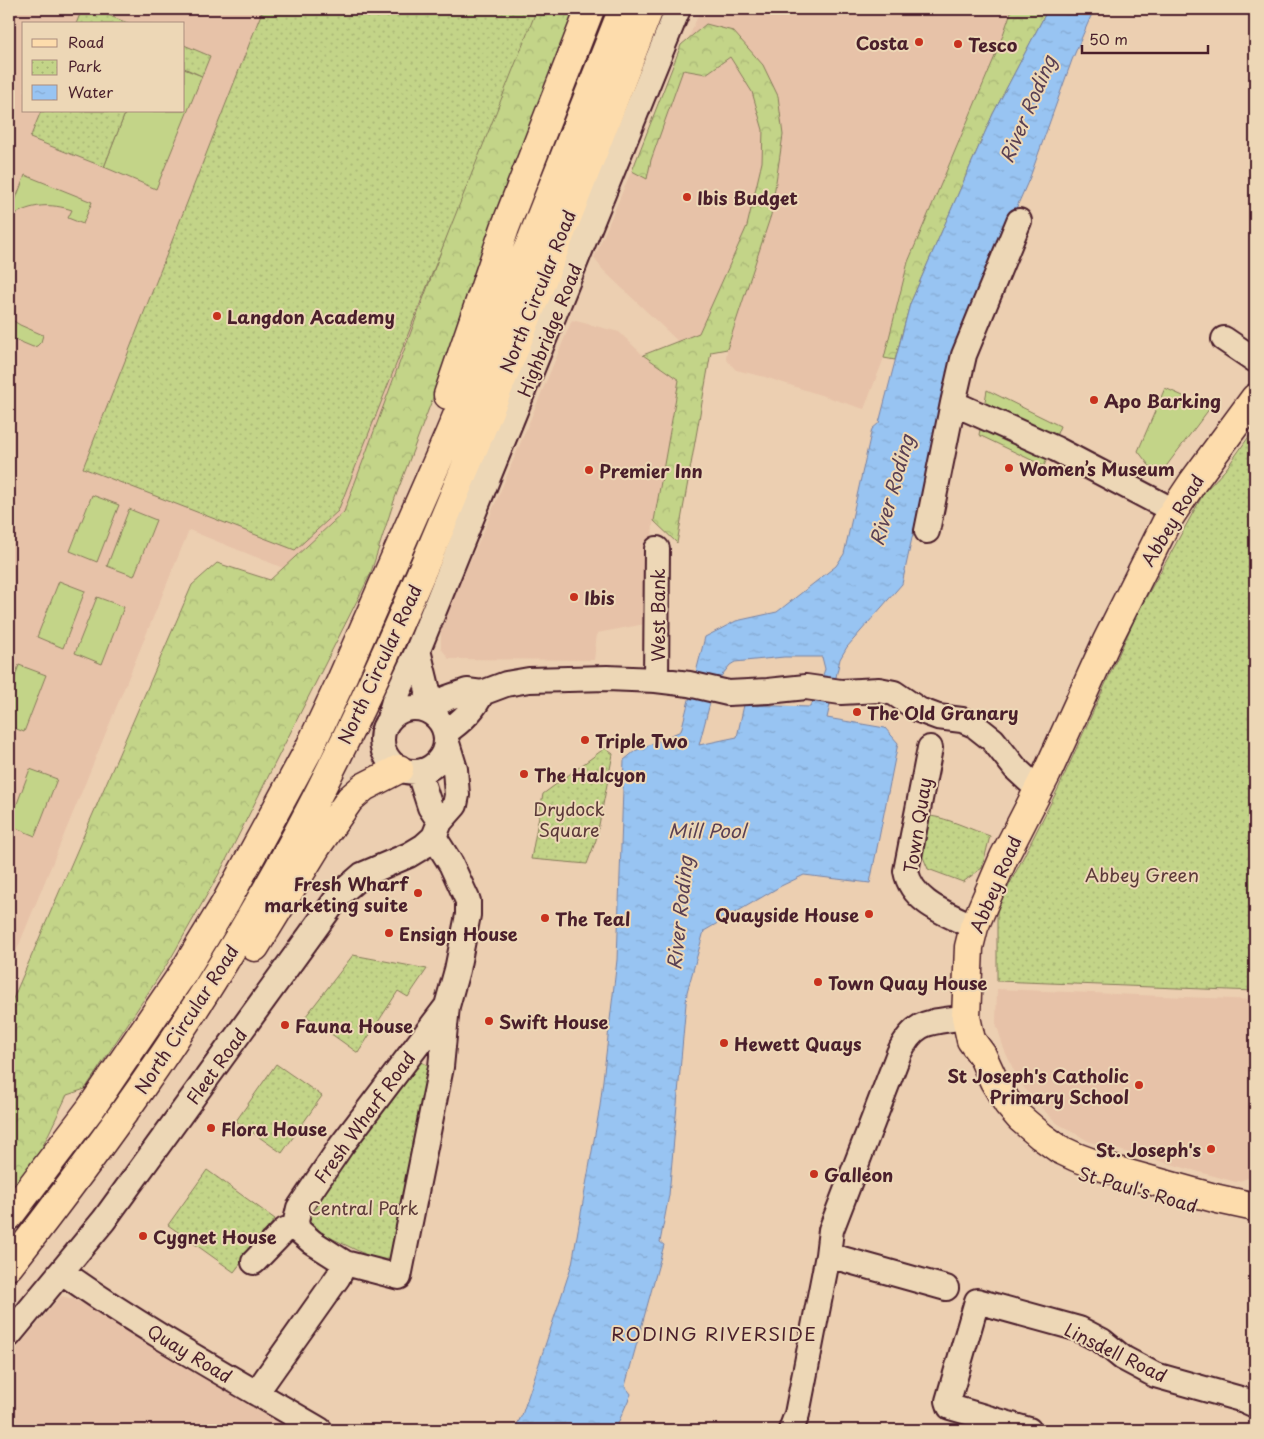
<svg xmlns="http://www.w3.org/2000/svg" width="1264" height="1439" viewBox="0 0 1264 1439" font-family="'Playpen Sans',sans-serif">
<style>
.built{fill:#e7c2a8;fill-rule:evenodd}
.grass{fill:#c3d488;stroke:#867a5a}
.forest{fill:url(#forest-crowns);stroke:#867a5a}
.park{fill:url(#park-dots);stroke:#867a5a}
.water{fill:url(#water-ripples);stroke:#7982a2;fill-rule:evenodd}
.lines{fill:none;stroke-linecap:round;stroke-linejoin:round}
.minor-casing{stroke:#4a1f2b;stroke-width:28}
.major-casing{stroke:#4a1f2b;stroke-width:31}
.highway-casing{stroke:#4a1f2b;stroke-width:31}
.minor{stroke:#edd7b6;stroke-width:24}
.major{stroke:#fddcac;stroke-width:28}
.highway{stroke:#fddcac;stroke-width:28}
.poi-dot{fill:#c8321e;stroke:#edd7b6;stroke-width:2}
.labels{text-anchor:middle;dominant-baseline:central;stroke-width:4;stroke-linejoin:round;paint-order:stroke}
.poi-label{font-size:18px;font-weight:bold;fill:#4a1f2b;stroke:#edd7b6;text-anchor:start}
.street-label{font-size:18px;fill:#4a1f2b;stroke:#edd7b6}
.park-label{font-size:18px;fill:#5c3a39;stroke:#edd7b6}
.water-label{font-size:19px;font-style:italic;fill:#5a4053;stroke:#edd7b6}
.neighbourhood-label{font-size:19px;letter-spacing:1px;fill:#4a1f2b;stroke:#edd7b6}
</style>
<defs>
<pattern id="forest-crowns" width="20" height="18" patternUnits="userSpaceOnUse" patternTransform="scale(1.25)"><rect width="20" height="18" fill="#c3d488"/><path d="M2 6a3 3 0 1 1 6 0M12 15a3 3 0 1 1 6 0" fill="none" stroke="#a9b676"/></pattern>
<pattern id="park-dots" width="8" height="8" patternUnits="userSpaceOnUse" patternTransform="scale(1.25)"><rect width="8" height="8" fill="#c3d488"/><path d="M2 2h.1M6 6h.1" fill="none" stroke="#a9b676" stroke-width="1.8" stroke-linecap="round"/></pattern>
<pattern id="water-ripples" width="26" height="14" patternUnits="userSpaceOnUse" patternTransform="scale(1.25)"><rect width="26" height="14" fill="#98c4f2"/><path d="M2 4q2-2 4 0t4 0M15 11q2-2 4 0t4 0" fill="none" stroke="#84a8d0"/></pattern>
</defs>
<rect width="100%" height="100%" fill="#eccfb1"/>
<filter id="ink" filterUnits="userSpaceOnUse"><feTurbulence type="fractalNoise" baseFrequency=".02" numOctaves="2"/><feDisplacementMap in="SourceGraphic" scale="10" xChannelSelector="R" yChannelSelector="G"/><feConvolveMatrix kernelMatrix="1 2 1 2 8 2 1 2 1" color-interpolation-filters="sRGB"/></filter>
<g filter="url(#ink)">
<path class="built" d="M 9,9 L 542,9 L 348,522 L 293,572 L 189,530 L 9,969 ZM 24,24 L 184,24 L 184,111 L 24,111 Z
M 701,9 L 1012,9 L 998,48 L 908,262 L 884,358 L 864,409 L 765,377 L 736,370 L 726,359 L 727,349 L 711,351 L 686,349 L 603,270 L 594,258 Z
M 572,320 L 619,332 L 643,355 L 679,380 L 653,525 L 645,624 L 597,633 L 594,660 L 449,659 L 441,648 L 441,626 L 484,530 Z
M 997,989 L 1255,1000 L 1255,1180 L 1248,1178 L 1236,1182 L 1090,1142 L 1057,1123 L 1030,1097 L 1015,1073 L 1004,1049 L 996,1023 Z
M 61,1296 L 74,1299 L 198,1368 L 299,1430 L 9,1430 L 9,1358 Z"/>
<path class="grass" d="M 184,69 L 202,76 L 156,189 L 104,167 L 126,111 L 184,111 Z
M 25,175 L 92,202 L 83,224 L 68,218 L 72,210 C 51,203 31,204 12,216 L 10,214 Z
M 9,318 L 20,325 L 43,335 L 41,342 L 37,346 L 33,347 L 9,337 Z
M 1165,388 L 1210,408 L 1158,477 L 1138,451 Z
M 987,390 L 1060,426 L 1044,466 L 979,435 Z
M 92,495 L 119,505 L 97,562 L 70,551 Z
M 129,509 L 156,520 L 134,576 L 107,566 Z
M 59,581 L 85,591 L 63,648 L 37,637 Z
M 97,597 L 124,607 L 102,664 L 75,653 Z
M 19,665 L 46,675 L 24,732 L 9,726 L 9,693 Z
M 30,769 L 57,779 L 35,836 L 9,825 Z"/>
<path class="forest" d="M 531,9 L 580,9 L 395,498 L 370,575 L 220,872 L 171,958 L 85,1089 L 67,1095 L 32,1169 L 9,1195 L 9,1008 L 192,585 L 217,563 L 270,580 L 344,512 Z
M 1012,9 L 1048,9 L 993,114 L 910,304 L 895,360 L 884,358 L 908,262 L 998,49 Z
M 706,24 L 733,31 L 763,65 L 778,96 L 783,135 L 771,215 L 727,349 L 711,352 L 677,543 L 654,521 L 679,380 L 643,355 L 699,333 L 747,226 L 762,162 L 763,130 L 752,92 L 730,57 L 706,74 L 683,70 L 651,160 L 647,179 L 632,171 L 681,45 Z"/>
<path class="park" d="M 82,9 L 93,9 L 130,24 L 76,24 Z
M 263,9 L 537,9 L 338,511 L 295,550 L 83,468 Z
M 184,45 L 210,56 L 202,76 L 184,68 Z
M 41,111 L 126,111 L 104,167 L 30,138 Z
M 1255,428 L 1255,991 L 997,981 L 997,909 L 1059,787 L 1137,614 L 1205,491 L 1226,469 Z
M 605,748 L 613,754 L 596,840 L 587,864 L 531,859 L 543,794 Z
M 930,816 C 948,818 972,830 990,836 L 982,868 L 963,882 L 928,869 L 923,857 Z
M 353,955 L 427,969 L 408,997 L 398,991 L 358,1053 L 306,1016 Z
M 417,1060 L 434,1068 L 395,1255 L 388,1259 L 379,1261 L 327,1236 L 321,1239 L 315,1235 L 305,1219 Z
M 276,1064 L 322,1096 L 282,1153 L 236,1121 Z
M 207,1170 L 275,1219 L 234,1272 L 168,1225 Z"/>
<path class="water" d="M 1048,9 L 1094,9 L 1072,60 L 1030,177 L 952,354 L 902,584 L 847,647 L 840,659 L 827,718 L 885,728 L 898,743 L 870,883 L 804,875 L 781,886 L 704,931 L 687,992 L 669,1195 L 660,1242 L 664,1245 L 625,1386 L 631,1394 L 615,1430 L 514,1430 L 522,1415 L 572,1264 L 600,1106 L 617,960 L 624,760 L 635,751 L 681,731 L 705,637 L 736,621 L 777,612 L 836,566 L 844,554 L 872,429 L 879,423 L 910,304 L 993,114 ZM 784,657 L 822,657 L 825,669 L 815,698 L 810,707 L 744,705 L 737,737 L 699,745 L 715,684 L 730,665 L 735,662 Z"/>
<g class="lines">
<defs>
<path id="minor" d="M 1224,339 L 1255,360
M 953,403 L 964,355 L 1019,221
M 927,531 L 953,403 L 1056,449 L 1174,511
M 418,650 L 428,691 L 427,710
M 656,680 L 657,549
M382 740a32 32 0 1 1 64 0a32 32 0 1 1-64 0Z
M 427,710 L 447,698 L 467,691 L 482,693 L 506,684 L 529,680 L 607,678 L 656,680 L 689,684 L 728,693 L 768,691 L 806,687 L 841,692 L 879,690 L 894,693 L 919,710 L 938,717 L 962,720 L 974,725 L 993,740 L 1016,769 L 1029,781 L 1040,786
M 389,719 L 394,701 L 418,650 L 678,9
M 446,732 C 461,722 474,710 482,693
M 930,748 L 906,871 C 912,903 948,914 974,927
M 419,773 L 430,807 L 440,822
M 434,837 L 451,864 L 468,901 L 468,915 L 457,970 L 447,1006 L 341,1146 L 299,1208 L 296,1221 L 298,1230 L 312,1242 L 345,1263 L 399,1277 L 441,1067 L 447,1006
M 828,1255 L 946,1288
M 254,1262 L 285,1230 L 297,1226
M 62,1272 C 144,1330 233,1379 320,1430
M 9,1335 L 104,1220 L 340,894 L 362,875 L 409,855 L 424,846 L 434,837 L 440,822 L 455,805 L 457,795 L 455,769 L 447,743
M 256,1393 L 338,1277 L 345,1263
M 791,1430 L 797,1414 L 828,1255 L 831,1230 L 899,1053 C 916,1018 931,1023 966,1017
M 1029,1430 L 950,1407 L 948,1401 L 977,1301 L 1079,1329 L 1102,1341 L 1123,1358 L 1155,1375 L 1244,1400 L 1255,1405"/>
<path id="major" d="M 1255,398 L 1193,482 L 1167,521 L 1107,641 L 1047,773 L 1004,857 L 974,927 L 969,947 L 966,1017 L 971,1040 L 982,1055 L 994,1081 L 1008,1104 L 1020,1118 L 1041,1136 L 1059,1149 L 1076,1157 L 1103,1167 L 1218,1199 L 1255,1207"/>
<path id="highway" d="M 448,395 L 505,228 L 590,9
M 255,947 L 317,846 L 350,799 L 364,787 L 399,769
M 9,1216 L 91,1108 L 183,973 L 225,904 L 309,749 L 340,683 L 449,435 L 532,239 L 623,9
M 9,1266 C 99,1150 186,1031 259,903 C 338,767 401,623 461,478 C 526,323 588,166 649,9"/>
</defs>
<use href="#minor" class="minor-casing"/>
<use href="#major" class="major-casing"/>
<use href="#highway" class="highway-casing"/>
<use href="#minor" class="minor"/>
<use href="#major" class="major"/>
<use href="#highway" class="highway"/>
</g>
</g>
<g class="poi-dot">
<circle cx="919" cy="42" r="5"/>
<circle cx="958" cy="44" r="5"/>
<circle cx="687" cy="197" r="5"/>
<circle cx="217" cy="316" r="5"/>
<circle cx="1094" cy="400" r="5"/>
<circle cx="1009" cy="468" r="5"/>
<circle cx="589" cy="470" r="5"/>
<circle cx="574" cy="597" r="5"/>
<circle cx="857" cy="712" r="5"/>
<circle cx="585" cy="740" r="5"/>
<circle cx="524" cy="774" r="5"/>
<circle cx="418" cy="893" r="5"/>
<circle cx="869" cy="914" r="5"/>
<circle cx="545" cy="918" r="5"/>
<circle cx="389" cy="933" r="5"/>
<circle cx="818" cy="982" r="5"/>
<circle cx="489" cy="1021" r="5"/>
<circle cx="285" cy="1025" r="5"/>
<circle cx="724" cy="1043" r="5"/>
<circle cx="1139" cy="1085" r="5"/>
<circle cx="211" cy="1128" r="5"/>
<circle cx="1211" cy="1149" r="5"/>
<circle cx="814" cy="1174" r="5"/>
<circle cx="143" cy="1236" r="5"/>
</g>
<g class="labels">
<g class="poi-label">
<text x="909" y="42" text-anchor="end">Costa</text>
<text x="968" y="44">Tesco</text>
<text x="697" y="197">Ibis Budget</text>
<text x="227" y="316">Langdon Academy</text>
<text x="1104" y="400">Apo Barking</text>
<text x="1019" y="468">Women’s Museum</text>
<text x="599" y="470">Premier Inn</text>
<text x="584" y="597">Ibis</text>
<text x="867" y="712">The Old Granary</text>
<text x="595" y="740">Triple Two</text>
<text x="534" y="774">The Halcyon</text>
<text x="408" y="883" text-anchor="end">Fresh Wharf<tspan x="408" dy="21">marketing suite</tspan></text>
<text x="859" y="914" text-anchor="end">Quayside House</text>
<text x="555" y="918">The Teal</text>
<text x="399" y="933">Ensign House</text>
<text x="828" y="982">Town Quay House</text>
<text x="499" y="1021">Swift House</text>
<text x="295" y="1025">Fauna House</text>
<text x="734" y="1043">Hewett Quays</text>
<text x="1129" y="1075" text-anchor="end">St Joseph's Catholic<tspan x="1129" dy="21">Primary School</tspan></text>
<text x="221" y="1128">Flora House</text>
<text x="1201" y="1149" text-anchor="end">St. Joseph's</text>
<text x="824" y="1174">Galleon</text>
<text x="153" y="1236">Cygnet House</text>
</g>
<g class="street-label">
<text transform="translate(537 291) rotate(-68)">North Circular Road</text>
<text transform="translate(549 330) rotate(-68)">Highbridge Road</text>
<text transform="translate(1172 520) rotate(-59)">Abbey Road</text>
<text transform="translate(657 615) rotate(-90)">West Bank</text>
<text transform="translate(379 664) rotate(-65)">North Circular Road</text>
<text transform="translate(917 825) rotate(-81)">Town Quay</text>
<text transform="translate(995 884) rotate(-67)">Abbey Road</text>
<text transform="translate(186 1019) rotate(-57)">North Circular Road</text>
<text transform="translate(216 1066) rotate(-54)">Fleet Road</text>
<text transform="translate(364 1117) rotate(-54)">Fresh Wharf Road</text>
<text transform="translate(1138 1189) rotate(16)">St Paul's Road</text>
<text transform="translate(1116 1352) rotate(26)">Linsdell Road</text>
<text transform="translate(190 1353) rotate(31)">Quay Road</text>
</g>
<g class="park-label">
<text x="569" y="808">Drydock<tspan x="569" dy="21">Square</tspan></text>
<text x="1142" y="874">Abbey Green</text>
<text x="363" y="1207">Central Park</text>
</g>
<g class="water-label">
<text transform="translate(1027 109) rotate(-67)">River Roding</text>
<text transform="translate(891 490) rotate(-74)">River Roding</text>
<text x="707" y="830">Mill Pool</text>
<text transform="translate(679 913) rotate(-84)">River Roding</text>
</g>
<g class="neighbourhood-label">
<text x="714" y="1333">RODING RIVERSIDE</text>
</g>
</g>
<rect width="1264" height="1439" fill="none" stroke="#edd7b6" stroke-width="30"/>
<rect x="15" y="15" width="1234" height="1409" fill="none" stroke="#4a1f2b" stroke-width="2" filter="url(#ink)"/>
<rect x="22" y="22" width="162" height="90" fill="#edd7b6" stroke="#ac8d7e"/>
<rect x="32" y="39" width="25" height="8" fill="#fddcac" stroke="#ac8d7e"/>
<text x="68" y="48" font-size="15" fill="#4a1f2b">Road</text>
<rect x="32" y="60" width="25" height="15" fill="url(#park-dots)" stroke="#ac8d7e"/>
<text x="68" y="72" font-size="15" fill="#4a1f2b">Park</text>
<rect x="32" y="85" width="25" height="15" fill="url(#water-ripples)" stroke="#ac8d7e"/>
<text x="68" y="98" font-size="15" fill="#4a1f2b">Water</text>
<path d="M1082 45v8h126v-8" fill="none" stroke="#4a1f2b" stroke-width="2.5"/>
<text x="1089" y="45" font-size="15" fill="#4a1f2b" stroke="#edd7b6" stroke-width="4" paint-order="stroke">50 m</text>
</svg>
